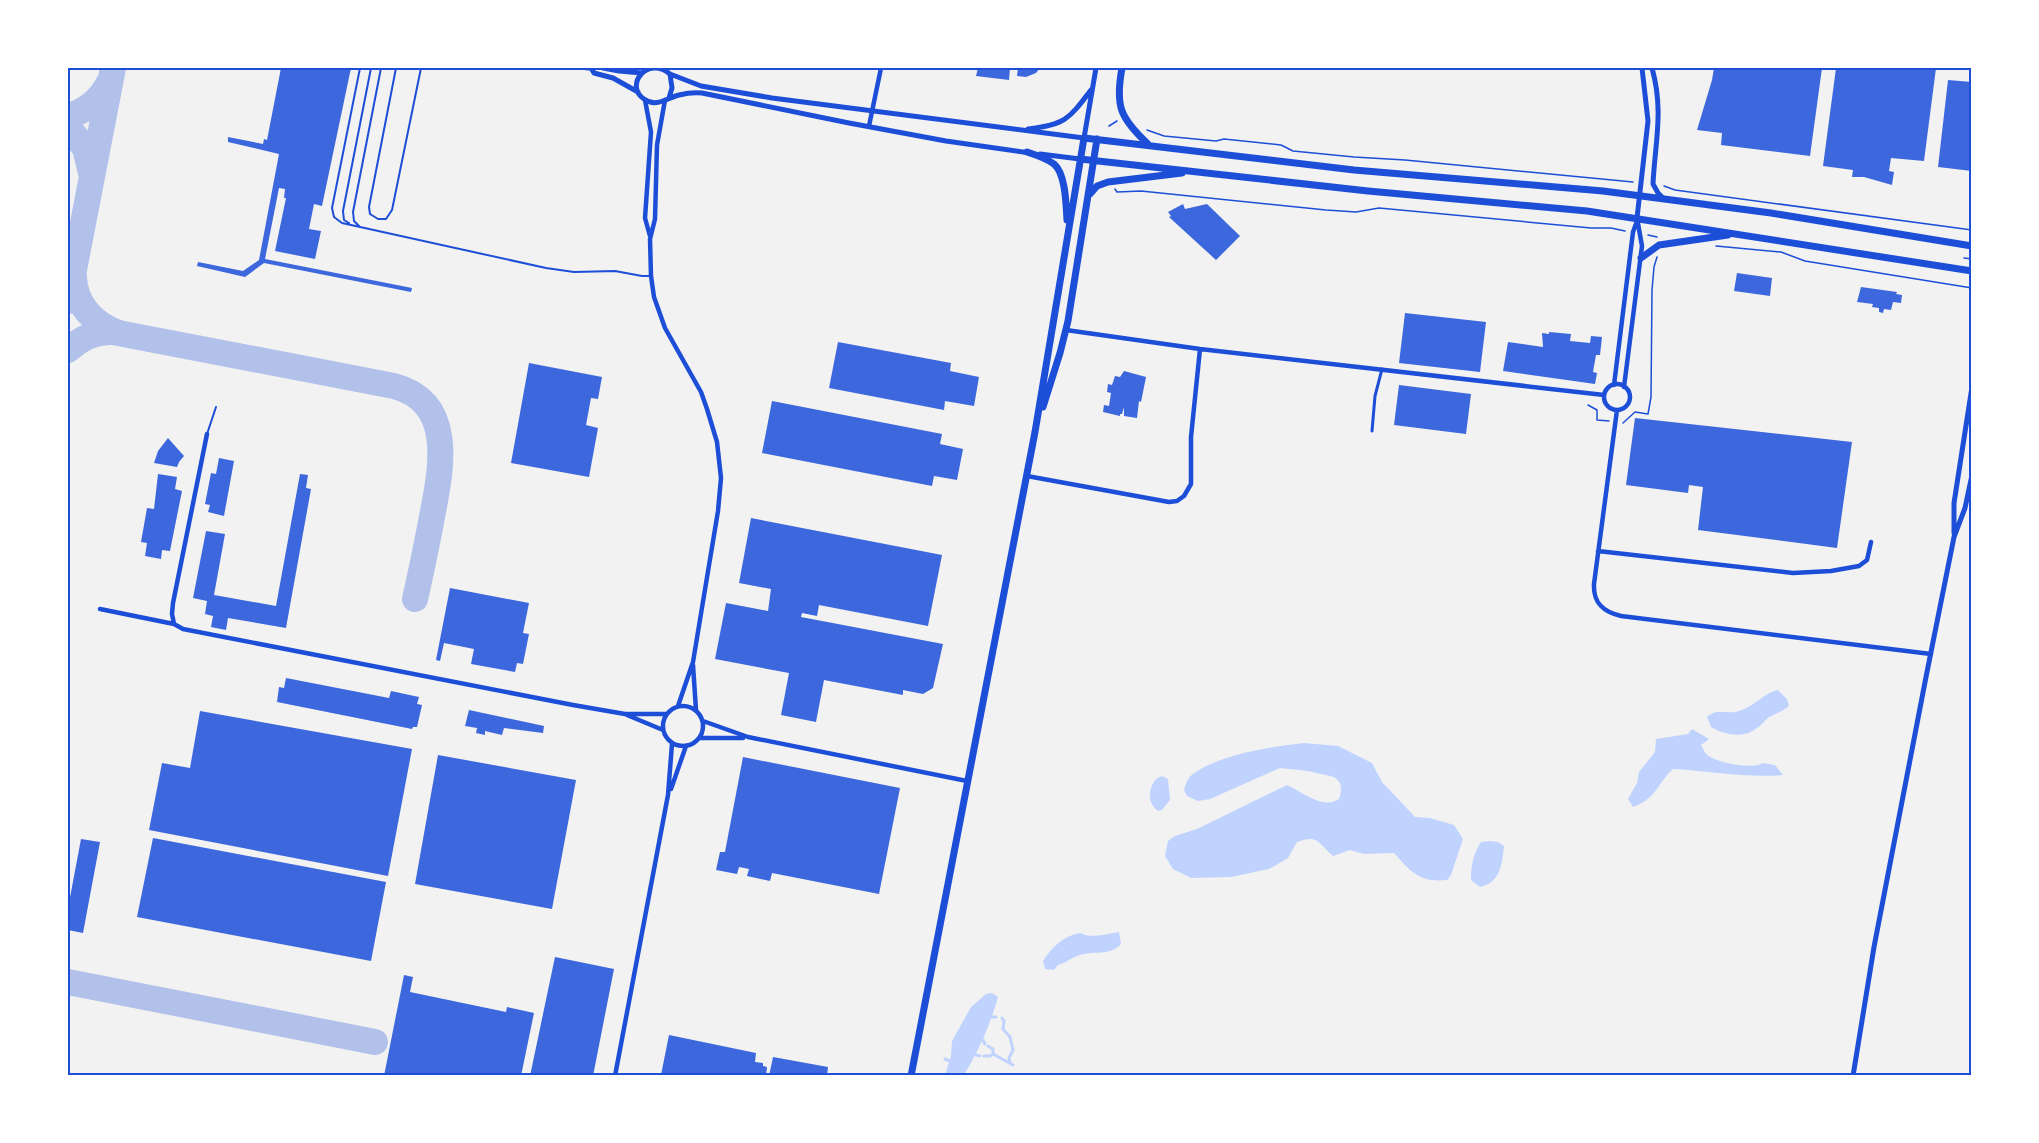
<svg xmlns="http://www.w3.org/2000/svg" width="2039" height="1143" viewBox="0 0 2039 1143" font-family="Montserrat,sans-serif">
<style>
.water{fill:#bfd3fe}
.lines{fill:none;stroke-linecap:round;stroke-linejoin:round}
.stream{stroke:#bfd3fe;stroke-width:3}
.taxiway{stroke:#b2c1ea;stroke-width:26}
.building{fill:#3d67dc}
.path{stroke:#1d4ed8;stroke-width:1.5}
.service{stroke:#1d4ed8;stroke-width:2}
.pedestrian{stroke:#1d4ed8;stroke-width:3}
.minor{stroke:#1d4ed8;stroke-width:4.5}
.tertiary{stroke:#1d4ed8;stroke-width:5}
.primary{stroke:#1d4ed8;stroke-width:7}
.neatline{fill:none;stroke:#1d4ed8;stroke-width:2}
</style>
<rect width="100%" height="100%" fill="#f2f2f2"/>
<path class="water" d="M 1778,690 L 1787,699 L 1789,706 C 1782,712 1776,713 1768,718 C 1764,721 1761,726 1757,728 C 1743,739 1725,735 1711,727 L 1707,717 C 1717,707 1728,715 1739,711 C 1754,707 1763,693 1778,690 Z
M 1692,729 L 1709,739 L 1701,745 C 1702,746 1705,753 1706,754 C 1716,763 1752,770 1763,763 L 1775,765 L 1783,775 C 1746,778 1709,771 1673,769 C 1656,785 1657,798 1633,807 L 1628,799 L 1637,783 L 1639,772 L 1655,752 L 1656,739 L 1688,734 Z
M 1304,743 L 1338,746 L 1372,763 L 1382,782 L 1415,817 L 1430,818 L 1454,825 L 1463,839 L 1451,875 L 1447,880 C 1420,883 1411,872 1394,853 L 1364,854 L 1350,850 L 1333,856 C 1318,843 1318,834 1297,842 L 1288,858 L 1269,869 L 1231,877 L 1191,878 L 1173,869 L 1165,856 L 1168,841 L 1175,836 L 1197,829 L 1287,785 C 1303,792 1322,810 1339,799 C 1342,790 1343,783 1334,777 L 1308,771 L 1280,768 L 1210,799 L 1198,801 L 1187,796 L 1184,790 C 1186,784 1187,778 1193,774 C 1220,754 1271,747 1304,743 Z
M 1162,776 L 1168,779 L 1170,800 L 1162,810 L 1158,811 C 1147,803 1148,789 1156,779 Z
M 1490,841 L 1498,842 L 1504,846 C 1502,865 1500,883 1480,887 L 1471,880 C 1471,865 1473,854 1481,842 Z
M 1119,932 L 1121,944 C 1108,957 1096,950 1080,955 C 1072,957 1066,963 1058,965 L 1054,970 L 1045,969 L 1043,961 C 1052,947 1063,936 1080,933 C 1092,939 1105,934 1119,932 Z
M 992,993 L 998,997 C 990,1025 979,1050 964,1075 L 956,1075 L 955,1073 L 953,1075 L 945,1075 L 951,1056 L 952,1041 L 971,1007 L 986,994 Z"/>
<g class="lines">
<path class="stream" d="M 992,1017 L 996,1017
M 1002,1018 L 1004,1021 L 1003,1029 L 1010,1037 L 1013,1050 L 1009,1058 L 1010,1063
M 983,1040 L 985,1044
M 988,1046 L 993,1049 L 993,1054
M 976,1055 L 980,1056
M 984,1056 L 990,1056 L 993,1054 L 1013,1065
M 945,1059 L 950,1061"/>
<path class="taxiway" d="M 68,116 C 86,111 99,101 108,84
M 68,127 L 85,148 L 91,173
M 74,277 C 75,304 93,324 119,333
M 68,301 L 113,68
M 68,350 C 81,338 95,331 113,332 L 394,386 C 458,403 440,474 431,522 C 426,548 421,573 415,599
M 68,982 L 375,1042"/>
</g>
<path class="building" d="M 281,68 L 351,68 L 322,206 L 314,204 L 309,229 L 321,231 L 315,259 L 275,251 L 286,198 L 284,198 L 285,189 L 279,188 L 265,259 L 412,288 L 411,292 L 264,263 L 245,277 L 197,266 L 198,262 L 243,271 L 259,260 L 279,154 L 228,142 L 228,137 L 263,144 L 264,139 L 267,140 Z
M 978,68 L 1010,68 L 1009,80 L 976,76 Z
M 1018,68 L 1040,68 L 1036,73 L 1026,77 L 1017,76 Z
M 1714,68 L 1822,68 L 1810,156 L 1721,145 L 1722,133 L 1697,130 L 1712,80 Z
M 1836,68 L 1936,68 L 1924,161 L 1891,158 L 1889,171 L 1894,172 L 1892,185 L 1864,177 L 1852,177 L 1853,170 L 1823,166 Z
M 1948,80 L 1972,82 L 1972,171 L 1938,167 Z
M 1183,204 L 1185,209 L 1207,204 L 1240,236 L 1216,260 L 1169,217 L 1171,216 L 1168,212 Z
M 1737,273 L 1772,278 L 1770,296 L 1734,291 Z
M 1861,287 L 1897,292 L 1896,294 L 1902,295 L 1901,303 L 1893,302 L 1891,310 L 1884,309 L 1883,313 L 1879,312 L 1879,308 L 1872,307 L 1873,304 L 1857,302 Z
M 1405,313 L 1486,322 L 1480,372 L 1399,363 Z
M 1549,332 L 1571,334 L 1570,341 L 1590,343 L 1591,336 L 1602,337 L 1600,355 L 1596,355 L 1593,372 L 1597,373 L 1595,384 L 1503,371 L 1508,342 L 1543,347 L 1542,333 L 1549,334 Z
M 838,342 L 951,363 L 950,371 L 979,377 L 974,406 L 945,401 L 944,410 L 829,388 Z
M 529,363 L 602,377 L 598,399 L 591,398 L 586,425 L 598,428 L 589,477 L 511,463 Z
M 1124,371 L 1146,377 L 1141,402 L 1139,401 L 1137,418 L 1124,416 L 1124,407 L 1122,414 L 1120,414 L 1120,416 L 1103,412 L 1104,405 L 1109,406 L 1111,393 L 1107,392 L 1108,384 L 1112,385 L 1115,376 L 1120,377 Z
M 1399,385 L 1471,394 L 1466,434 L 1394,425 Z
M 772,401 L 942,434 L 940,444 L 963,449 L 957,480 L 934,476 L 932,486 L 762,453 Z
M 1635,418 L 1852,442 L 1837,548 L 1698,530 L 1703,487 L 1689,485 L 1688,493 L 1626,485 Z
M 168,438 L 184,456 L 179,462 L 177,467 L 154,463 L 158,451 Z
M 219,458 L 234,461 L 224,516 L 208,512 L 210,505 L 205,504 L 211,473 L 216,474 Z
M 158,474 L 177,477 L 175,489 L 182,491 L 170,551 L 162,550 L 161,559 L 145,556 L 147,543 L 141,542 L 147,508 L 154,509 Z
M 300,474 L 308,475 L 306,488 L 311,489 L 286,628 L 228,618 L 226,630 L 211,627 L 213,616 L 205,614 L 207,601 L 193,598 L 206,531 L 225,534 L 214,595 L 276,606 Z
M 751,518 L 942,555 L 928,626 L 819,605 L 817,616 L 802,613 L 801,617 L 943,644 L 933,688 L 923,694 L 903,690 L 903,695 L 824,680 L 816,722 L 781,715 L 789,673 L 715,659 L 726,603 L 768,611 L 771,589 L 739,583 Z
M 450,588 L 529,603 L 523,633 L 529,634 L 523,664 L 517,663 L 515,672 L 471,664 L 474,649 L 444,643 L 440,661 L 436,660 Z
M 286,678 L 389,698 L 391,691 L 419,697 L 417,704 L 422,705 L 417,727 L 413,727 L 412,729 L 277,702 L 279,687 L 284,688 Z
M 469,710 L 544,726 L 543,733 L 504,728 L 502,735 L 485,731 L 485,735 L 476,733 L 477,728 L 483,729 L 465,726 Z
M 200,711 L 412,749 L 388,876 L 149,830 L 162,763 L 190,768 Z
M 438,755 L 576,780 L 552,909 L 415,884 Z
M 743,757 L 900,788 L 879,894 L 772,873 L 770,881 L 747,876 L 749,869 L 739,867 L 737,874 L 716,870 L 720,852 L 725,852 Z
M 153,838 L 386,882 L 371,961 L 137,917 Z
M 81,839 L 100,842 L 83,933 L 68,930 L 68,908 Z
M 555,957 L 614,969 L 593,1076 L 530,1076 Z
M 404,975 L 413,977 L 410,992 L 506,1012 L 507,1007 L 534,1013 L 521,1076 L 384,1076 Z
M 669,1035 L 756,1053 L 755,1062 L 763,1063 L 763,1066 L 767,1067 L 766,1076 L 690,1076 L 675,1073 L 674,1076 L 661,1075 Z
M 773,1057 L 828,1067 L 827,1076 L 769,1076 Z"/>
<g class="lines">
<path class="path" d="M 1109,126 L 1117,121
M 1147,130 L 1164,136 L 1216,141 L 1224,139 L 1281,145 L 1293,151 L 1354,157 L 1405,160 L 1633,182
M 1664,186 L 1675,190 L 1972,230
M 1115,189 L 1117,192 L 1141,191 L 1326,210 L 1356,212 L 1379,208 L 1591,228 L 1611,228 L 1625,231
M 1648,235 L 1657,237
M 1716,246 L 1781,252 L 1805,261 L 1972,288
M 1964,258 L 1972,259
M 1588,405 L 1597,410 L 1597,420 L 1609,421
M 1623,423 L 1635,412 L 1648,414 L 1651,397 L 1652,290 L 1654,267 L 1657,257"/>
<path class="service" d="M 360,68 L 332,208 L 334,217 L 342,223 L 546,268 L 574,272 L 615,271 L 642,276 L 651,276
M 396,68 L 369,207 L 370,214 L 378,219 L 386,219 L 392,210 L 421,68
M 349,223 L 344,220 L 343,211 L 371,68
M 359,226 L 354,221 L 353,212 L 381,68
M 207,434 L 216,407"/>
<path class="pedestrian" d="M 1372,431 L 1375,396 L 1382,369"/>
<path class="minor" d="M 645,100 L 651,132 L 645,218 L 650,236
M 665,100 L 657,145 L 655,219 L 650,239 L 651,276 L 654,297 L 665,328 L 701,392 L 707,409 L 717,442 L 721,478 L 718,511 L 693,662 L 678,706
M 869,126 L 881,68
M 1066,330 L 1200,349 L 1604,395
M1604 397a13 13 0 1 1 26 0a13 13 0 1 1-26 0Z
M 1614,385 L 1633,232 L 1637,221
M 1624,387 L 1642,246 L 1637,218
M 1617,410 L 1594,584 C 1593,603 1603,612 1621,616 L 1931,654
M 1027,476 L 1169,502 L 1177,501 L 1184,496 L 1191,484 L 1191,437 L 1200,349
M 1598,551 L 1793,573 L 1831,571 L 1859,566 L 1867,560 L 1871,542
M 100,609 L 174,624 L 183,629 L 573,705 L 625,714 L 667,714
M 174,624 L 172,614 L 173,603 L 207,434
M 693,665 L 696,710
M663 726a20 20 0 1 1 40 0a20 20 0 1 1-40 0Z
M 627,715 L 663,730
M 703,721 L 748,737 L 967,781
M 700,738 L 743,738
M 671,789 L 686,746
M 615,1076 L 668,795 L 672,744"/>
<path class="tertiary" d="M 587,68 L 591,68 L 594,73 L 613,78 L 638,92
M 603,68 L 619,71 L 642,73
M 1652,68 C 1664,111 1655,142 1653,184 L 1658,193 L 1664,199
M 670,74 L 701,86 L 772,98 L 1084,138 L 1096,68
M 669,98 L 672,88 L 670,74 C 647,55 624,86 644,99 C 656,108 667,98 679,95 C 687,93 694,92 702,93 L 849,123 L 946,141 L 1030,153
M 1028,129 C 1065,125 1069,119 1091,90
M 1040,154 L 1080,159
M 1637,218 L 1648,121 L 1642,68
M 1954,533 L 1954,503 L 1972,387
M 1853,1076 L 1874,947 L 1926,677 L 1954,537 L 1965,508 L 1972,475"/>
<path class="primary" d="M 1122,68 C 1115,106 1120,118 1148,144
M 1027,152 C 1036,155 1046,158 1054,164 C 1066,174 1066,206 1067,220
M 1080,159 L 1368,191 L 1587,211 L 1972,271
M 1090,194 L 1097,186 L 1108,182 L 1182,173
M 1641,258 L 1659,245 L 1728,235
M 1043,407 L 1060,353 L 1068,321 L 1097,139
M 911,1076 L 1035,432 L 1084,138 L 1354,170 L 1603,191 L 1771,213 L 1972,246"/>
</g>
<rect width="2039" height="1143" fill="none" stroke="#ffffff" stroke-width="138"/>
<rect x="69" y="69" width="1901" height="1005" class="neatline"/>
</svg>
